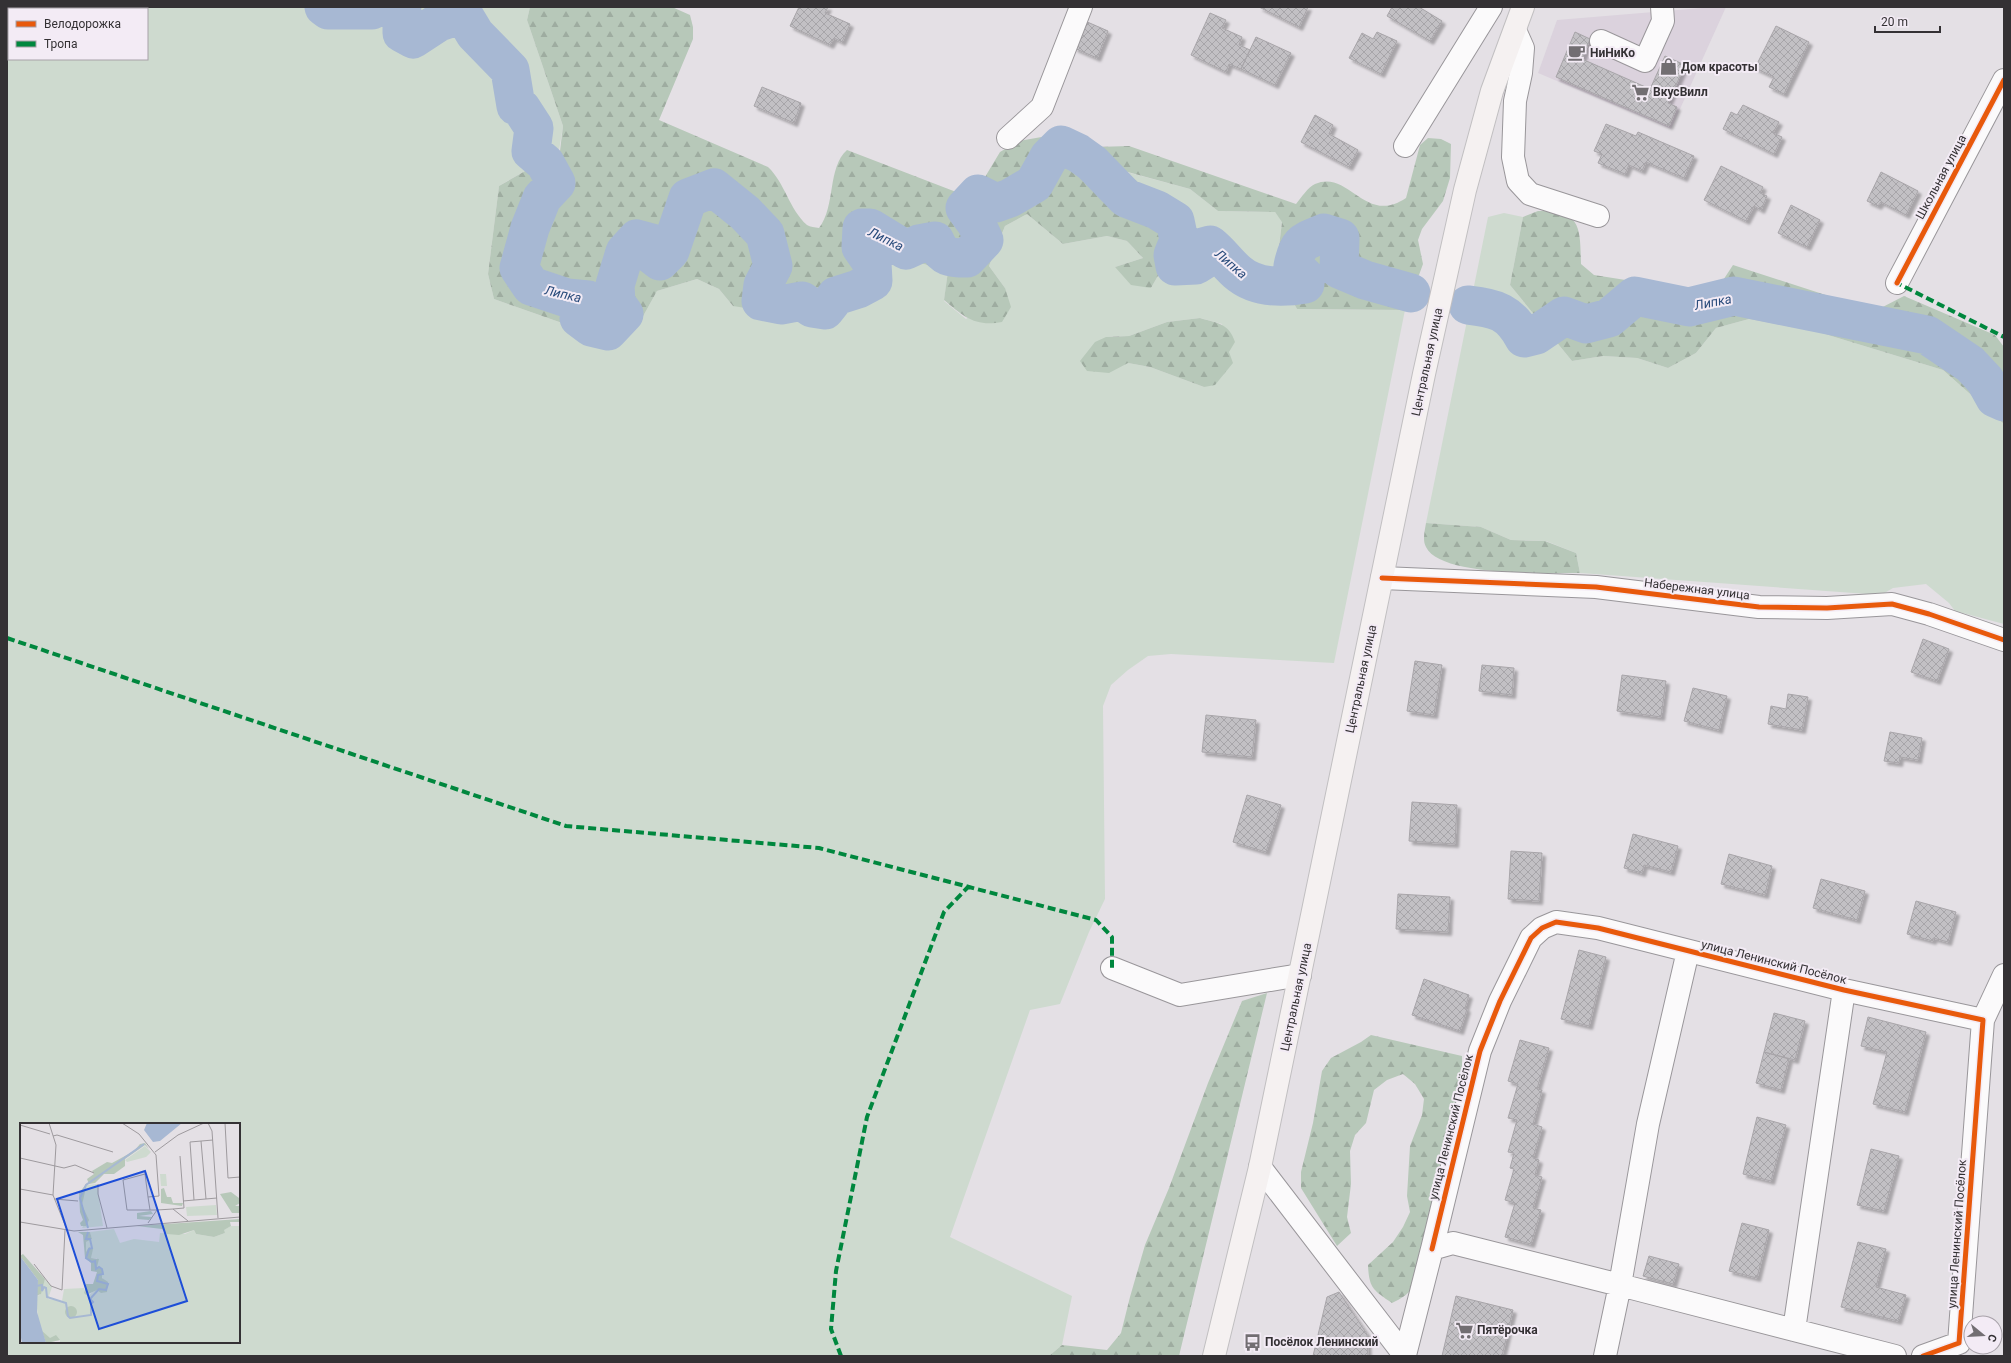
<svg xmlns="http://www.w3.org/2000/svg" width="2011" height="1363" viewBox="0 0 2011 1363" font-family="Roboto,sans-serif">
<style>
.built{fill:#dbd2dd}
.green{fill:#cedacf;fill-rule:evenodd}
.forest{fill:url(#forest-firs)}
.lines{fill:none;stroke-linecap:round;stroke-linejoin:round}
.river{stroke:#a7b8d3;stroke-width:39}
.building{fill:url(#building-cross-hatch);stroke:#a8a5a9;filter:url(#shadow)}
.minor-casing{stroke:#99969a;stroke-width:24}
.major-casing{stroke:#c1bfc1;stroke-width:24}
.minor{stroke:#fbfafb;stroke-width:22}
.major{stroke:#f5f1f1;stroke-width:22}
.quiet{stroke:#00873e;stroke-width:4;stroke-dasharray:8 4;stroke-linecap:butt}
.cycleway-casing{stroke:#f3ebf5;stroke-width:8}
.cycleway{stroke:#e8590c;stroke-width:5}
.labels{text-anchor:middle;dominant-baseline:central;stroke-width:4;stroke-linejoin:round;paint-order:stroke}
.poi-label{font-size:12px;font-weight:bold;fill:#343134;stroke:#f3ebf5;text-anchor:start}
.street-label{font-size:12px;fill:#343134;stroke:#f3ebf5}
.water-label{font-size:13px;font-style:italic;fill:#284a7a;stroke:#f3ebf5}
.inset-river{fill:none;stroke:#a7b8d3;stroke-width:2}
.inset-road{fill:none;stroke:#9e9a9e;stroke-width:1}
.view{fill:#1d4ed8;fill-opacity:0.15;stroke:#1d4ed8;stroke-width:2}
.inset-edge{fill:none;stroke:#343134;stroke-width:2}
</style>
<defs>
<pattern id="forest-firs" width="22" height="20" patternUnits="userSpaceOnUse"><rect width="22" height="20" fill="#b7c8b9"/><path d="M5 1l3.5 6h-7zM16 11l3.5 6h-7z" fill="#9eaca0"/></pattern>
<pattern id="building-cross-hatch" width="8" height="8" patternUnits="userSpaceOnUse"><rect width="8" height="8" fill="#c2c0c4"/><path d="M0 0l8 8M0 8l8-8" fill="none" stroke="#a7a5a9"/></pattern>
<filter id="shadow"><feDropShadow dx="3.5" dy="3.5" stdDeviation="1" flood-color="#0004"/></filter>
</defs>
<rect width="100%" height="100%" fill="#e4e0e5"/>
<path class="built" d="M 1714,7 L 1726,7 L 1671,129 L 1538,73 L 1557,20 Z"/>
<path class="green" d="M 7,7 L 530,7 L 527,20 L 563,126 L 559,151 L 499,186 L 488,274 L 494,299 L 619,343 L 636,329 L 657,291 L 697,279 L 719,289 L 733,306 L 880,254 L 903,258 L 948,271 L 944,301 L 966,319 L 1005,288 L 989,266 L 1005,226 L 1027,214 L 1063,244 L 1107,236 L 1127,241 L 1143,258 L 1115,267 L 1151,288 L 1163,267 L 1189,248 L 1123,171 L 1190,189 L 1218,211 L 1275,212 L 1282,221 L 1276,271 L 1297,309 L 1405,310 L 1334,663 L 1171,654 L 1148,656 L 1128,670 L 1111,685 L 1103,706 L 1105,899 L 1089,932 L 1060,1004 L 1030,1010 L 950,1237 L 1072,1296 L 1062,1345 L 1049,1356 L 7,1356 ZM 9,9 L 147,9 L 147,59 L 9,59 ZM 1200,318 L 1222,324 L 1229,352 L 1204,387 L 1150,367 L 1128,363 L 1106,337 L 1129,336 L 1167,322 ZM 21,1124 L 239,1124 L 239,1342 L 21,1342 Z
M 1504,213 L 1523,217 L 1510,285 L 1572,361 L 1603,356 L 1637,358 L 1668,368 L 1696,353 L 1716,328 L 1749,319 L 1815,331 L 1943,370 L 2004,424 L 2004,624 L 1955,611 L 1949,603 L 1926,584 L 1893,588 L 1881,595 L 1580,573 L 1576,553 L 1546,541 L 1511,540 L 1481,527 L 1426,523 L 1488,217 Z"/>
<path class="forest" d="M 530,7 L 672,7 L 690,15 L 693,27 L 693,39 L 659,120 L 768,167 C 785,183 789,209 807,225 C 810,227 815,227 819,228 C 836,206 827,168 847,150 L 964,195 L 979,187 L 1000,152 L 1019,141 L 1064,133 L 1096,147 L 1129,146 L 1296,204 C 1301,198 1308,187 1315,184 C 1349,169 1365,226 1406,198 L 1420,145 L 1428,138 L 1441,139 L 1451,144 L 1450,178 L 1443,201 L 1422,229 L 1418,240 L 1423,264 L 1419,275 L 1390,294 L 1389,306 L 1405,310 L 1297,309 L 1276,271 L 1282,222 L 1275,212 L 1218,211 L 1190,189 L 1124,171 L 1194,226 L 1189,248 L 1163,267 L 1151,288 L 1131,285 L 1115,267 L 1143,258 L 1127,241 L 1107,236 L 1063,244 L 1027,214 L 1005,226 L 989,266 L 1005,288 L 1011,307 L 1002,322 C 975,327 964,317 944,300 L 948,271 L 903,258 L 880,254 L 876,295 L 828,321 L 733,306 L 719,289 L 697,279 L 657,291 L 636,329 L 619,343 L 494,299 L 488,274 L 499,186 L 560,151 L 563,126 L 527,20 Z
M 1538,211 C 1582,210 1580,228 1581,264 L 1594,275 L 1714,294 L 1733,265 L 1875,311 L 1904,296 L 1995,335 L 2004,347 L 2004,424 L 1943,370 L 1815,331 L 1749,319 L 1716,328 L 1696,353 L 1668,368 L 1637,358 L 1603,356 L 1572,361 L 1510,285 L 1523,217 Z
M 1200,318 C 1217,323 1229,323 1235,342 L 1229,352 L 1233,363 L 1215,385 L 1204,387 L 1150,367 L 1128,363 L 1109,373 L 1087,371 L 1080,361 L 1095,342 L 1106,337 L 1129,336 L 1167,322 Z
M 1426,523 L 1481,527 L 1511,540 L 1545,541 L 1576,553 L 1580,573 C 1549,573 1440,577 1426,547 C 1422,540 1425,530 1426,523 Z
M 1267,993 L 1179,1356 L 1049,1356 L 1062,1345 L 1107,1350 L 1121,1333 L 1130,1297 L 1145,1245 L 1169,1188 L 1208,1083 L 1242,1001 Z
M 1371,1035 L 1462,1056 L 1462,1076 L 1420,1266 C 1413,1288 1413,1293 1392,1303 C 1373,1290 1369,1288 1368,1265 L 1393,1242 L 1403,1227 L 1410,1212 L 1407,1196 L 1410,1146 L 1422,1115 L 1424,1099 L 1415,1084 L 1403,1074 L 1387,1080 L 1374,1090 L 1366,1123 L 1355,1135 L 1350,1151 L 1351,1184 L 1347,1217 L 1351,1233 L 1337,1246 L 1301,1188 L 1301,1172 L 1313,1123 L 1322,1071 L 1331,1058 L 1361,1042 Z"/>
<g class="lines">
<path class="river" d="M 324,7 L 328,10 L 372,10 L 376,7
M 399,7 L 402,11 L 402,33 L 413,39 L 439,22 L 463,14 L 475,34 L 510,70 L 516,106 L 521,108 L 534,128 L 531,151 L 545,163 L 556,183 L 542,198 L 530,228 L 519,268 L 531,286 L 567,298 L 588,300 L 589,309 L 579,318 L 591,327 L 608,331 L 624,314 L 616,303 L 615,285 L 625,252 L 637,239 L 652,243 L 651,254 L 660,261 L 670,251 L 688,198 L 714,188 L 745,213 L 765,234 L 773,266 L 763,285 L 761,301 L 781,305 L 802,301 L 812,308 L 825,310 L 836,296 L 858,289 L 873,281 L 872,263 L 861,247 L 862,228 L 870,228 L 906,250 L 919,244 L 935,241 C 942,258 951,258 967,258 L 984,240 L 976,223 L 965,208 L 978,194 L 996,203 L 1010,198 L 1034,184 L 1049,157 L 1061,145 L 1078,153 L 1092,163 L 1126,198 L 1157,210 L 1175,221 L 1179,240 L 1173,255 L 1175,266 L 1196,265 L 1204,260 L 1199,248 L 1210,245 C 1220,253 1227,263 1237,272 C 1255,288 1282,288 1305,284 L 1305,277 L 1293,266 C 1298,242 1302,242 1324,233 L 1340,238 L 1339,269 L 1365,280 L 1411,293
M 1468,305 C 1496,308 1510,312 1524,338 L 1536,335 L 1564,316 L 1586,324 L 1609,318 L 1635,296 L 1689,307 L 1734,296 L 1927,335 L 1970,364 L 1985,380 L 1995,398 L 2004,402"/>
</g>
<path class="building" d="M 799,7 L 828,7 L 825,13 L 850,24 L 842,42 L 834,38 L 830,45 L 790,26 Z
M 1259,7 L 1308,7 L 1299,27 Z
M 1392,7 L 1419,7 L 1442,21 L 1430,41 L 1387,16 Z
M 1210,13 L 1226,20 L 1222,28 L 1242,37 L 1239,45 L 1250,50 L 1241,69 L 1229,64 L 1226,72 L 1191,55 Z
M 1085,21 L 1108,31 L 1097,58 L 1074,48 Z
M 1776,26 L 1809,42 L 1784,94 L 1769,87 L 1774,77 L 1755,68 Z
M 1377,32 L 1397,41 L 1381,74 L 1349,58 L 1362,33 L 1373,39 Z
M 1575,32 L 1590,39 L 1582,59 L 1650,89 L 1665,56 L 1685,65 L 1668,103 L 1677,107 L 1669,126 L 1556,77 Z
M 1256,37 L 1291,53 L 1275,85 L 1241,69 Z
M 762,87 L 801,103 L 794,123 L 754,106 Z
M 1743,105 L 1779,122 L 1773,133 L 1782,137 L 1774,154 L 1723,129 L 1731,112 L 1737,115 Z
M 1315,115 L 1333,125 L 1329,134 L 1358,150 L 1349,167 L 1301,142 Z
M 1606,124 L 1636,136 L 1638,132 L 1694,156 L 1684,178 L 1646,162 L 1642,171 L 1629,165 L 1625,174 L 1598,163 L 1602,154 L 1594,151 Z
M 1721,166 L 1763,187 L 1760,193 L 1767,196 L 1761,210 L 1754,206 L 1746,221 L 1704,200 Z
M 1881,172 L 1918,191 L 1906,215 L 1881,202 L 1878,206 L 1867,201 Z
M 1791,205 L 1820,220 L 1807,247 L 1778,233 Z
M 1923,639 L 1949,649 L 1937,681 L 1911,672 Z
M 1415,661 L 1442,665 L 1434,715 L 1407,711 Z
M 1482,665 L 1514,668 L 1512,695 L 1479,691 Z
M 1622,675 L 1666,681 L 1661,717 L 1617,711 Z
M 1693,688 L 1727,696 L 1719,730 L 1684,721 Z
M 1788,694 L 1808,697 L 1802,730 L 1768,724 L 1771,706 L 1786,709 Z
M 1206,715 L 1256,720 L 1252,757 L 1202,752 Z
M 1890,732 L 1922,738 L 1918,760 L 1900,757 L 1899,763 L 1884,761 Z
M 1247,795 L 1281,805 L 1266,852 L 1233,842 Z
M 1412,802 L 1457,805 L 1455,844 L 1409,841 Z
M 1633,834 L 1678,846 L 1671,872 L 1644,865 L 1642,873 L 1624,868 Z
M 1511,851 L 1542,853 L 1539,901 L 1508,899 Z
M 1729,854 L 1772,866 L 1765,895 L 1721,884 Z
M 1821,879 L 1865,891 L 1857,920 L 1813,908 Z
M 1398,894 L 1450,897 L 1448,932 L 1396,929 Z
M 1916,901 L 1956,912 L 1948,942 L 1933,938 L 1933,941 L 1907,934 Z
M 1579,950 L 1606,957 L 1589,1026 L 1561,1019 Z
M 1424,979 L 1469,995 L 1465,1008 L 1467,1009 L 1460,1031 L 1412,1015 Z
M 1774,1013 L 1805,1021 L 1795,1060 L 1764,1052 Z
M 1868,1017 L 1926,1032 L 1905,1112 L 1873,1104 L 1887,1052 L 1861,1046 Z
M 1520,1040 L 1549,1048 L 1537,1089 L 1542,1090 L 1533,1124 L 1542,1127 L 1533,1158 L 1539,1160 L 1535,1175 L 1542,1177 L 1533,1208 L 1541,1210 L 1531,1244 L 1505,1237 L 1515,1203 L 1505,1200 L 1514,1169 L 1510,1168 L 1514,1153 L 1508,1152 L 1517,1120 L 1508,1118 L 1518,1084 L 1508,1081 Z
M 1764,1052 L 1789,1059 L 1781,1090 L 1756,1083 Z
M 1757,1117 L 1786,1125 L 1771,1181 L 1743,1174 Z
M 1871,1149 L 1899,1156 L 1884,1211 L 1857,1205 Z
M 1742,1223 L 1769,1230 L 1757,1278 L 1729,1271 Z
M 1858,1242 L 1886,1249 L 1876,1287 L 1906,1295 L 1898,1321 L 1841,1307 Z
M 1649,1256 L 1679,1264 L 1673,1284 L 1643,1276 Z
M 1339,1292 L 1367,1334 L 1368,1356 L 1313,1356 L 1327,1297 Z
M 1456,1296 L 1513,1310 L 1502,1356 L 1442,1356 Z"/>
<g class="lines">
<defs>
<path id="minor" d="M 1515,30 L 1523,48 L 1521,73 L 1515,101 L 1513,157 L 1518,181 L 1530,194 L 1598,216
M 1601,41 L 1645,61 L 1663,21 L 1662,7
M 1008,138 L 1042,107 L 1081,7
M 1405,146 L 1491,7
M 1897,283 L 2004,80
M 1382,578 L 1596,587 L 1759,607 L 1827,608 L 1892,604 L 1929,614 L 2004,640
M 1688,951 L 1648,1124 L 1620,1285 L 1895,1356
M 1112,968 L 1180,995 L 1300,975
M 1983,1020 L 2004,975
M 1260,1167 L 1405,1356
M 1432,1249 L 1480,1051 L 1500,1001 L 1531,938 L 1542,928 L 1556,922 L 1598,928 L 1844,990 L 1983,1020 L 1959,1343 L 1923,1356
M 1794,1330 L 1844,990
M 1405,1355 L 1432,1249 L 1453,1243 L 1620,1285 L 1605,1356"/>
<path id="major" d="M 1214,1356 L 1260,1167 L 1424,374 L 1465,190 L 1492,91 L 1523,7"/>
</defs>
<use href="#minor" class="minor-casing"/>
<use href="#major" class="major-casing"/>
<use href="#minor" class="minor"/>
<use href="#major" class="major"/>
<path class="quiet" d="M 1898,280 L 1897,283 L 2004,337
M 7,638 L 566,826 L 819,848 L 1096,920 L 1112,937 L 1112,968
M 841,1356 L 831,1329 L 836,1271 L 867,1117 L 944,912 L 968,887"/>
<defs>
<path id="cycleway" d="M 1897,283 L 2004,80
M 1382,578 L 1596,587 L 1759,607 L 1827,608 L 1892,604 L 1929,614 L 2004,640
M 1432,1249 L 1480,1051 L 1500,1001 L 1531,938 L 1542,928 L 1556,922 L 1598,928 L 1844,990 L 1983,1020 L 1959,1343 L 1923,1356"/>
</defs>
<use href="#cycleway" class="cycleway-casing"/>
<use href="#cycleway" class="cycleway"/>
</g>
<defs>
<symbol id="cafe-bare" viewBox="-9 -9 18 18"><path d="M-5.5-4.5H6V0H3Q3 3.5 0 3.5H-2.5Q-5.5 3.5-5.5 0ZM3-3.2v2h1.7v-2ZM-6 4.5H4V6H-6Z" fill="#726e72" stroke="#f3ebf5" stroke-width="2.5" paint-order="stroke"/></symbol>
<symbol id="shop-bare" viewBox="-9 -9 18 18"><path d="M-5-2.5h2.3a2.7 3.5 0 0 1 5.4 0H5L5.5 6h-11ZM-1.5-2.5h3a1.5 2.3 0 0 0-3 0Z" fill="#726e72" stroke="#f3ebf5" stroke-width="2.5" paint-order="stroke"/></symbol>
<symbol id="supermarket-bare" viewBox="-9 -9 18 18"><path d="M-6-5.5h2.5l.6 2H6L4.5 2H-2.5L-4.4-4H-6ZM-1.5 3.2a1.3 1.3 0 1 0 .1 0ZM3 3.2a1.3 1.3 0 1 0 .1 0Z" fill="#726e72" stroke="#f3ebf5" stroke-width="2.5" paint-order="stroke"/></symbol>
<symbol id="bus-bare" viewBox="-9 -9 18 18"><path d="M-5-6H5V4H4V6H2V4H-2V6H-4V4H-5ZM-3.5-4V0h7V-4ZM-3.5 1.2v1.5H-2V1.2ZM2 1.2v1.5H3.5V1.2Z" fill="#726e72" stroke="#f3ebf5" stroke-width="2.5" paint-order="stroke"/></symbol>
</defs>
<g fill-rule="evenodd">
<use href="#cafe-bare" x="1564" y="40" width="25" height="25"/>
<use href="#shop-bare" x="1656" y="54" width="25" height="25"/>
<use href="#supermarket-bare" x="1628" y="80" width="25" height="25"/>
<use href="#supermarket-bare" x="1452" y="1318" width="25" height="25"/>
<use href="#bus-bare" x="1240" y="1330" width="25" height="25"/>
</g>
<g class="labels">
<g class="poi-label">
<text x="1590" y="53">НиНиКо</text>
<text x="1681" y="67">Дом красоты</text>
<text x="1653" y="92">ВкусВилл</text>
<text x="1477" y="1330">Пятёрочка</text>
<text x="1265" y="1342">Посёлок Ленинский</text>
</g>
<g class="street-label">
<text transform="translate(1941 177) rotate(-62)">Школьная улица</text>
<text transform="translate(1427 362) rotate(-78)">Центральная улица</text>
<text transform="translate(1697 589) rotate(7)">Набережная улица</text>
<text transform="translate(1361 679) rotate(-78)">Центральная улица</text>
<text transform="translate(1774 962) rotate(14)">улица Ленинский Посёлок</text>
<text transform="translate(1296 997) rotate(-78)">Центральная улица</text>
<text transform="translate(1451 1127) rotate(-76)">улица Ленинский Посёлок</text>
<text transform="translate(1957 1234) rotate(-86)">улица Ленинский Посёлок</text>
</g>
<g class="water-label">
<text transform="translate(886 239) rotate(26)">Липка</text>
<text transform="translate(1231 264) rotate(41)">Липка</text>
<text transform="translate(563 294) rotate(13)">Липка</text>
<text transform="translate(1713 302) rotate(-11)">Липка</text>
</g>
</g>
<g transform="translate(20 1123)">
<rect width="220" height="220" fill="#e4e0e5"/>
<path d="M 125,23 L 131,29 L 126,34 L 107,39 L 105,37 ZM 140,51 L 146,51 L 147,63 L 141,63 ZM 77,61 L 83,103 L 62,105 L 68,95 L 63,86 L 62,73 L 67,62 ZM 196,82 L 197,92 L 167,93 L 166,84 ZM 211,103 L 220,103 L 220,220 L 40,220 L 40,217 L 26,220 L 18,197 L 16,173 L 20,172 L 25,156 L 32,164 L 28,176 L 42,178 L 44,166 L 64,165 L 64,170 L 69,172 L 87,158 L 84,158 L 77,144 L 77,135 L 71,135 L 72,125 L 70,124 L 66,130 L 66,119 L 72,116 L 70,109 L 94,106 L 100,120 L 114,116 L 139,119 L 140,110 L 165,111 L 174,107 L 176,111 L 194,114 L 205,110 L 203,107 Z" fill="#cedacf"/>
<path d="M 125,20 L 129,26 L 125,22 L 105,36 L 105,43 L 94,51 L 84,51 L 75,60 L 69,61 L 67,56 L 74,51 L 72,48 L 87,39 L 92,40 L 114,28 L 120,21 ZM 67,60 L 62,82 L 69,97 L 66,103 L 61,103 L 60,100 L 63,97 L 60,89 L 59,70 ZM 144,65 L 147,74 L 151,74 L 153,80 L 163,80 L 162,83 L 141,80 L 141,66 ZM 211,69 L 219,75 L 220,80 L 215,83 L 220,83 L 220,90 L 212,90 L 200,71 ZM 131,88 L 133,91 L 119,93 L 132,94 L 129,97 L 117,96 L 117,90 ZM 220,96 L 220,99 L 210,99 L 211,103 L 204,107 L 205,110 L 194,114 L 176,111 L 174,107 L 159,112 L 147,111 L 142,106 L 117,103 ZM 58,109 L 70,109 L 72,116 L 66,119 L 66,129 L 69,124 L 73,126 L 71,135 L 79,136 L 77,144 L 82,146 L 82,155 L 88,159 L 87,169 L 81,170 L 77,167 L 66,172 L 64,170 L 66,161 L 73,161 L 77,149 L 71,148 L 71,140 L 65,135 L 63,112 ZM 3,131 L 25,156 L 21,171 L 16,173 L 18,157 L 0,133 ZM45 189a6 6 0 1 1 12 0a6 6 0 1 1-12 0ZM 22,208 L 30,215 L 36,212 L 40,217 L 26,220 Z" fill="#b7c8b9"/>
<path d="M 127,0 L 162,0 L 140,18 L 133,19 L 124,7 ZM 0,133 L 18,157 L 17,189 L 26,220 L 2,220 L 1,215 Z" fill="#a7b8d3"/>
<path class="inset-river" d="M 68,105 L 60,75 L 66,62 L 124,21M 16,163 L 22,162 L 22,168 L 24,164 L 26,165 L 27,174 L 46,180 L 48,193 L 50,195 L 71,192 L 71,181 L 73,179 L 70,176 L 79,166 L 86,167 L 88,161 L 77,158 L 78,152 L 83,151 L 82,146 L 79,144 L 76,146 L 75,138 L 72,139 L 66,135 L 69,126 L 72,125 L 70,116 L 66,116 L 68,109"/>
<path class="inset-road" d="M 29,0 L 36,22 L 33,72 L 47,107M 102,0 L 119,11 L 136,32 L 139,73 L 128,74 L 130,87 L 137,87M 188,0 L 192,8 L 198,95M 205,0 L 208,55 L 220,54M 0,2 L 30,11M 33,13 L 37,12 L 93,29M 181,18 L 186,76M 135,29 L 158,12 L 184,0M 0,35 L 44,45 L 55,42 L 74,50M 78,61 L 78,71 L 87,105M 0,66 L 33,72M 128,74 L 125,51 L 103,57 L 107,87 L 130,87M 34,76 L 58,78M 174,77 L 170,19 L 193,17M 163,78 L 197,75M 153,86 L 164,85 L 160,33M 0,99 L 54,108 L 220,94M 128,100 L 137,87 L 153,86 L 168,98M 14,141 L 31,163 L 42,167 L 45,107"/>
<path class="view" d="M 125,48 L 167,178 L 79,206 L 37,76 Z"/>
<rect width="220" height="220" class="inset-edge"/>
</g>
<rect width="2011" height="1363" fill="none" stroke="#343134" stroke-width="16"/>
<rect x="8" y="8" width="140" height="52" fill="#f3ebf5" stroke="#a7a1a8"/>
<rect x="16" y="21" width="20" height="6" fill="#e8590c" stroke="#a7a1a8"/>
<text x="44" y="28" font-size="12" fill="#343134">Велодорожка</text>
<rect x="16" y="41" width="20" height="6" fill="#00873e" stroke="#a7a1a8"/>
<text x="44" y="48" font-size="12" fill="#343134">Тропа</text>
<g transform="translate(1983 1335) rotate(108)"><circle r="19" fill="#f3ebf5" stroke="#a7a1a8"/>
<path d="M0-3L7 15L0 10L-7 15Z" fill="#726e72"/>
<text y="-6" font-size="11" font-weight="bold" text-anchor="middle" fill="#343134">С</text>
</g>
<path d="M1875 26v6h65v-6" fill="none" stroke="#343134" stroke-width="2"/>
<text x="1881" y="26" font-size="12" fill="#343134" stroke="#f3ebf5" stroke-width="3" paint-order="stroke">20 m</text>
</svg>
